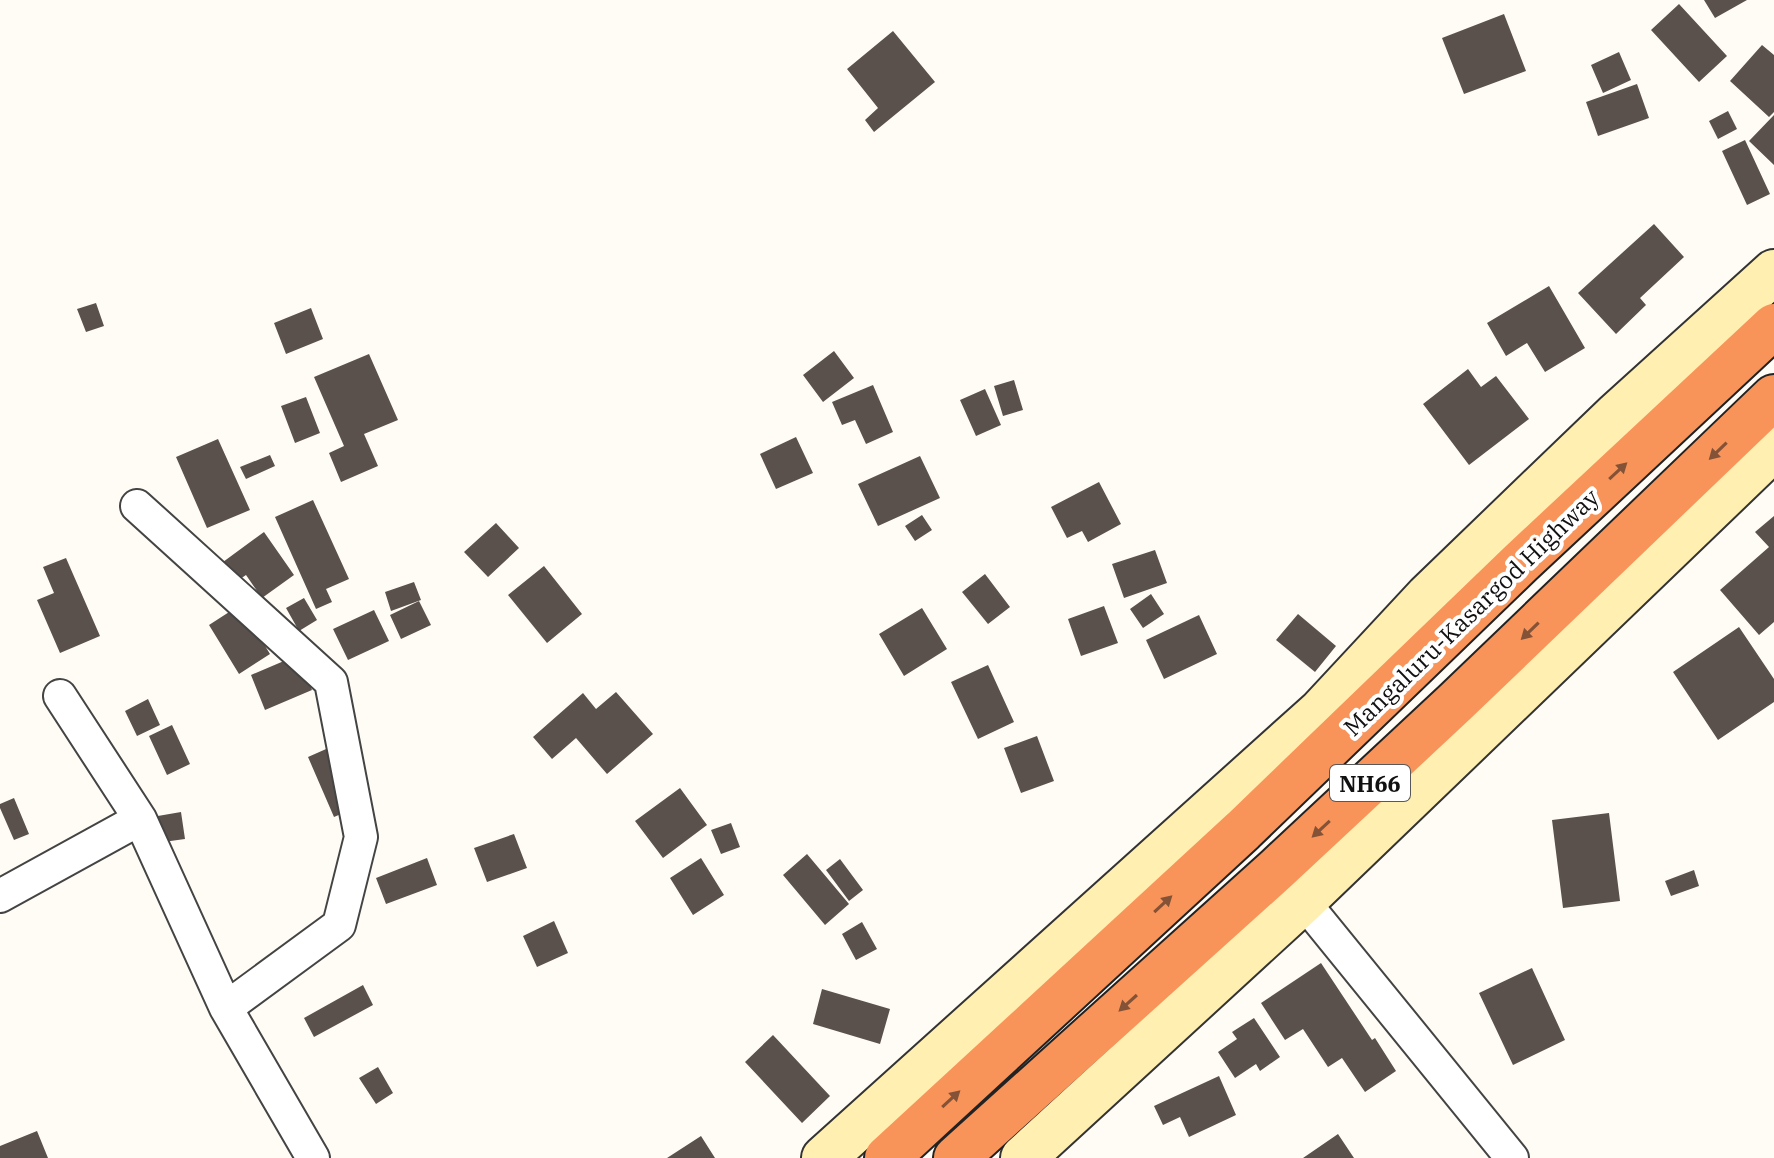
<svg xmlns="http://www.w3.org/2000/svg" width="1774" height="1158" viewBox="0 0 1774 1158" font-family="'IBM Plex Serif',serif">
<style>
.building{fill:#5a514d}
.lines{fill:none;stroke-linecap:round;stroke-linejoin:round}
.street-casing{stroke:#444;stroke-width:36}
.secondary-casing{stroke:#333;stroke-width:48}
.highway-casing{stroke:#222;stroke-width:48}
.street{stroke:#fff;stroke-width:32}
.secondary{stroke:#ffefb0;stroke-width:44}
.highway{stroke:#f8945a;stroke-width:44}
.oneway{fill:#845236}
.labels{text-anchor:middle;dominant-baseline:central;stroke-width:8;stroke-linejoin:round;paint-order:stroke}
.shield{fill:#fff;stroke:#585858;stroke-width:2}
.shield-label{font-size:22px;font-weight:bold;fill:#111}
.street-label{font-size:24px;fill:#111;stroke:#fff}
</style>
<rect width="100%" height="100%" fill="#fffcf5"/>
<path class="building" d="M 1704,0 L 1747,0 L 1715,18 Z
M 1679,4 L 1727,56 L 1699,82 L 1651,30 Z
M 1504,14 L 1526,71 L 1464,94 L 1442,38 Z
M 893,31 L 935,82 L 874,132 L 865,120 L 878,108 L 847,69 Z
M 1762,45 L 1774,55 L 1774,112 L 1769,117 L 1730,81 Z
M 1619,52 L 1631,80 L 1603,93 L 1591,65 Z
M 1637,84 L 1649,118 L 1598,136 L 1586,102 Z
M 1728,111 L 1737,129 L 1718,139 L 1709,121 Z
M 1774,115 L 1774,165 L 1749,141 Z
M 1745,140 L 1770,194 L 1747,205 L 1722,151 Z
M 1654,224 L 1684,257 L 1640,298 L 1646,305 L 1616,334 L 1578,293 Z
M 1549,286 L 1585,348 L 1545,372 L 1527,343 L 1506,356 L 1487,323 Z
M 96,303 L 104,326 L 86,332 L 77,309 Z
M 311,308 L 323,339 L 286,354 L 274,323 Z
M 834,351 L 854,378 L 823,402 L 803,375 Z
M 369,354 L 398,420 L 364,434 L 378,466 L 341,482 L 329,453 L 344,446 L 314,377 Z
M 1468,369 L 1481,387 L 1496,376 L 1529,419 L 1469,465 L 1423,404 Z
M 1014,380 L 1023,410 L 1003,416 L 994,386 Z
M 873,385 L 893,432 L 866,444 L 855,420 L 842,425 L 832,402 Z
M 985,389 L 1001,425 L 976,436 L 960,400 Z
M 306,397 L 320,433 L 295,443 L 281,406 Z
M 796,437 L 813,473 L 776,489 L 760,454 Z
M 218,439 L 250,510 L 207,528 L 176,457 Z
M 270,455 L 275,466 L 246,479 L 240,467 Z
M 920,456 L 940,498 L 878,526 L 858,484 Z
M 1099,482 L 1121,524 L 1088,542 L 1082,531 L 1067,538 L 1051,507 Z
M 313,500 L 349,579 L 326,589 L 332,602 L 316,609 L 275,517 Z
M 922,515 L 932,530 L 915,541 L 905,526 Z
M 1774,516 L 1774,622 L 1759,635 L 1720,590 L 1769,547 L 1755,532 Z
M 496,523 L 519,548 L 488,577 L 464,552 Z
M 264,532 L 294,575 L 262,598 L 246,575 L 237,581 L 223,562 Z
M 1155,550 L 1167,583 L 1124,598 L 1112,564 Z
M 66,558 L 100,636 L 60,653 L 37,600 L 54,593 L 43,567 Z
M 544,566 L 582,614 L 547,643 L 508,595 Z
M 985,574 L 1010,607 L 988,624 L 962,592 Z
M 414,582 L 421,600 L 391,611 L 385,592 Z
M 1151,594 L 1164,614 L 1143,628 L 1130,609 Z
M 304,598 L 317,620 L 299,631 L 286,608 Z
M 419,601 L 431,625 L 401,639 L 390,615 Z
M 240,605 L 270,654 L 239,674 L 209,625 Z
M 1104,606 L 1118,643 L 1081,656 L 1068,619 Z
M 922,608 L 947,649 L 904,676 L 879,634 Z
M 374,610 L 389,641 L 348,660 L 333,629 Z
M 1298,614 L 1336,646 L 1315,672 L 1276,640 Z
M 1199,615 L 1217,654 L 1164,679 L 1146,640 Z
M 1739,627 L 1774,679 L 1774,702 L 1718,740 L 1673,672 Z
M 298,655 L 312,690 L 265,710 L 251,675 Z
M 988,665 L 1014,722 L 978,739 L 951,682 Z
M 616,692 L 653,734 L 607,774 L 576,738 L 552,759 L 533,737 L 583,693 L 596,709 Z
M 148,699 L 160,725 L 137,736 L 125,711 Z
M 172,725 L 190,764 L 167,775 L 149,736 Z
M 1037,736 L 1054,781 L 1021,793 L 1004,748 Z
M 342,742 L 369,802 L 334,817 L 308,757 Z
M 680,788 L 707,825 L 663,858 L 635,821 Z
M 14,798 L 29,834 L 14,840 L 0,808 L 0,804 Z
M 181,812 L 185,839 L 156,843 L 152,817 Z
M 1609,813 L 1620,901 L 1563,908 L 1552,820 Z
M 731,823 L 740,847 L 721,854 L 711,830 Z
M 514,834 L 527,868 L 487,882 L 474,848 Z
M 807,854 L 849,904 L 825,925 L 783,875 Z
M 427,858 L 437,885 L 386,904 L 376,878 Z
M 701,858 L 724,895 L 693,915 L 670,878 Z
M 840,859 L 863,890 L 849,901 L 826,870 Z
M 1694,870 L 1699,886 L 1671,896 L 1665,881 Z
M 554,921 L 568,953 L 537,967 L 523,936 Z
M 862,922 L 877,949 L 856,960 L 842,934 Z
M 1321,963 L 1372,1040 L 1375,1038 L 1396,1071 L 1365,1092 L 1342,1058 L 1328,1067 L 1303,1029 L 1285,1040 L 1261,1003 Z
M 1532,968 L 1565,1040 L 1513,1065 L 1479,993 Z
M 363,985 L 373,1005 L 314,1037 L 304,1018 Z
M 822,989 L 890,1009 L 880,1044 L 813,1024 Z
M 1254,1018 L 1280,1057 L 1260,1071 L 1256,1064 L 1235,1078 L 1218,1052 L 1237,1039 L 1232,1032 Z
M 773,1035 L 830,1096 L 802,1123 L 745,1062 Z
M 378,1067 L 393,1093 L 376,1104 L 359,1078 Z
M 1219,1076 L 1236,1115 L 1189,1137 L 1180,1117 L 1163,1125 L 1154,1106 Z
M 37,1131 L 48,1158 L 0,1158 L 0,1146 Z
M 1338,1134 L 1354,1158 L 1303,1158 Z
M 701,1136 L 715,1158 L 667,1158 Z"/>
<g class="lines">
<defs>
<path id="street" d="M 137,506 L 331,682 L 361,837 L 339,925 L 226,1008 L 313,1158
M 60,696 L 140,819 L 226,1008
M 0,896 L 140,819
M 1303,901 L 1512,1158"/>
<path id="secondary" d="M 824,1158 L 1321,711 L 1428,596 L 1616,415 L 1774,272
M 1023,1158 L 1303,901 L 1774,448"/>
<path id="highway" d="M 887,1158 L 1243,830 L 1520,563 L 1774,326
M 956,1158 L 1277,869 L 1455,703 L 1774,397"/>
</defs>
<use href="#street" class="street-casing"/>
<use href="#secondary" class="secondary-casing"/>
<use href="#highway" class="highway-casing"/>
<use href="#street" class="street"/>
<use href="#secondary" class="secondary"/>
<use href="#highway" class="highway"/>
</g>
<defs><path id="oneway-solid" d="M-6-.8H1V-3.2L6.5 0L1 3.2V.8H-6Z" transform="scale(2)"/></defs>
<g class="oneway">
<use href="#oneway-solid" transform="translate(1718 451) rotate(136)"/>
<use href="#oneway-solid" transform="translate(1618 471) rotate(-43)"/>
<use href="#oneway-solid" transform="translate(1530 631) rotate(136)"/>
<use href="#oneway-solid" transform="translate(1321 829) rotate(137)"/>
<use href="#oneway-solid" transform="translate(1163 904) rotate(-43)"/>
<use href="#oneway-solid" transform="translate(1128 1003) rotate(138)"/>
<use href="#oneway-solid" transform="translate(951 1099) rotate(-43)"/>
</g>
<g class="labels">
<rect class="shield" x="1330" y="765" width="80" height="36" rx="6"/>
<g class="shield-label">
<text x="1370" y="783">NH66</text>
</g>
<g class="street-label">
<text transform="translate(1471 612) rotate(-44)">Mangaluru-Kasargod Highway</text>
</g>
</g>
</svg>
